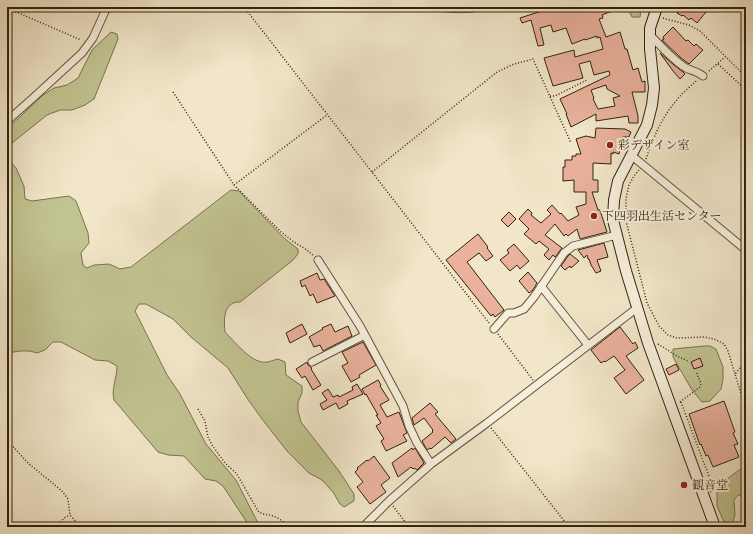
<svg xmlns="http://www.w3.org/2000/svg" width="753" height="534" viewBox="0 0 753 534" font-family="'Libre Bodoni','Noto Serif JP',serif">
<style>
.green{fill:#c1c391;stroke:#7a724e}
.building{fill:#eab29d;stroke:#32220c;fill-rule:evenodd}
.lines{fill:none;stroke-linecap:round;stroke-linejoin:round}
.street-casing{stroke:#62533b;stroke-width:9}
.secondary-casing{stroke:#32220c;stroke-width:12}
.path{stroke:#32220c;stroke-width:1.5;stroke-dasharray:1 2;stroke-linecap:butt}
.street{stroke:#f6efdc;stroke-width:7}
.secondary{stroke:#f6efdc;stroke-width:10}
.poi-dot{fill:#8f2418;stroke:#f6efdc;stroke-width:1.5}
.labels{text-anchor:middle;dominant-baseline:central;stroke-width:4;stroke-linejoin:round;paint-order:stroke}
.poi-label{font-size:12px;fill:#32220c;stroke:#f6efdc;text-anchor:start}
</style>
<rect width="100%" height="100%" fill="#f1e6c9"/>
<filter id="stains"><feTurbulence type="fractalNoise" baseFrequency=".005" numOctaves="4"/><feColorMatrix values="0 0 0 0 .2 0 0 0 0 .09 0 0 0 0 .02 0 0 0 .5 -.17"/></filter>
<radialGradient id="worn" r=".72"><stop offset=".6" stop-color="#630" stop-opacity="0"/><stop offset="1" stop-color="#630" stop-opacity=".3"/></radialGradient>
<path class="green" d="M 415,7 L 488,7 C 483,9 478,11 473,12 C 454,14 434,11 415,7 Z
M 627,7 L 639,7 L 641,9 L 640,17 L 632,17 Z
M 111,32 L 117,34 L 118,39 L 94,99 L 85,105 L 72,110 L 60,110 L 47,115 L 7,147 L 7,129 L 43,95 L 54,88 L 67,85 L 78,78 L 92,50 Z
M 7,157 L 16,168 L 24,186 L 25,199 L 32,201 L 69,196 L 76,201 L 88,233 L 89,243 L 81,253 L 83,265 L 87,268 L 94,265 L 109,264 L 120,269 L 131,267 L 231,190 L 239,191 L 284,238 L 298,249 L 298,254 L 292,261 L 240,302 C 238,302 236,302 233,303 C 223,308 224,322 225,332 C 234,341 249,360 262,362 C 268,363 273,360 278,359 L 285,362 L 286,375 L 302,386 L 302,393 L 298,402 L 298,411 L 301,422 L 339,471 L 354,494 L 354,501 L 344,507 L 340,504 L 333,492 L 322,480 L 309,473 L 287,451 L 262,419 L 249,401 L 228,368 L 191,337 L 173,319 L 146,304 L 139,304 L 135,311 L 167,375 L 180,394 L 206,444 L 236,480 L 257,521 L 263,527 L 250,527 L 223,486 L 216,481 L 205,479 L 184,456 L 168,455 L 158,452 L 114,400 C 111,389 117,378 117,366 L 108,361 L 95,360 L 61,342 L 53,342 L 45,350 L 37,353 L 30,351 L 20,351 L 7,353 Z
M 704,346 L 710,346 L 716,349 L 723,367 L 723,379 L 721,389 L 710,401 L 702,402 L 692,390 L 673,357 L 673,349 Z
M 746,465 L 746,496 L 738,495 L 734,500 L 735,515 L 733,522 L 729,525 L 724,522 L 717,506 L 717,491 L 723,482 Z"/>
<path class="building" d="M 544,7 L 622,7 L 602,15 L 603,18 L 599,19 L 606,37 L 620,32 L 625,49 L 627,49 L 633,70 L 638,68 L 642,82 L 645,81 L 645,92 L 632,92 L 638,116 L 638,123 L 629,123 L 628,116 L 596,121 L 596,114 L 571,127 L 566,114 L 567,114 L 560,99 L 610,75 L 609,71 L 594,75 L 590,61 L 579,64 L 583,78 L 553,86 L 544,58 L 574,50 L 575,57 L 603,49 L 600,37 L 597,38 L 597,36 L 585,40 L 585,39 L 572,44 L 566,28 L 553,32 L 551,25 L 540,28 L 544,45 L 538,46 L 531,20 L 522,23 L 520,18 L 545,10 ZM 606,85 L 607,89 L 620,96 L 613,98 L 615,106 L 598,109 L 593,99 L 594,98 L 591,90 Z
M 682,7 L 710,7 L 697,23 L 691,18 L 689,20 L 683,15 L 682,16 L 677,13 Z
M 673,27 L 686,41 L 688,40 L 694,46 L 696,44 L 703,50 L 689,64 L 680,57 L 662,40 L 664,39 L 663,37 Z
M 660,53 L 674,65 L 683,72 L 685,74 L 680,79 L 673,71 Z
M 596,128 L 625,129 L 631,132 L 629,137 L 623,137 L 619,154 L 613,152 L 613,154 L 611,153 L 611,164 L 593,163 L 593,180 L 598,180 L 598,192 L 592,192 L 598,210 L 600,210 L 607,232 L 580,239 L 577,229 L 568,236 L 566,234 L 564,236 L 555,224 L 545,235 L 562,248 L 555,257 L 553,255 L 549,260 L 544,255 L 549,249 L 539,241 L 536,244 L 524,234 L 529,229 L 519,219 L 528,209 L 532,213 L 531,215 L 541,223 L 551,214 L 547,210 L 552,205 L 560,214 L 561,213 L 568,221 L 579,215 L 576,207 L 586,204 L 586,192 L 574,192 L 574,180 L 563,181 L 563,167 L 565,167 L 565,160 L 572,160 L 572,156 L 576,156 L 576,154 L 581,154 L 576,139 L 586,136 L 595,138 Z
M 509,212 L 516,219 L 508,227 L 501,220 Z
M 478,234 L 488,247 L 487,248 L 493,256 L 486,261 L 479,253 L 467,262 L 504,310 L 495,317 L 493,314 L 491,316 L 446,260 Z
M 604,243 L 608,257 L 597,260 L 601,271 L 596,273 L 591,265 L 589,259 L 588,259 L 587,255 L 584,258 L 578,250 Z
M 514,244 L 529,261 L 520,269 L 517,265 L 510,271 L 500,260 L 509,253 L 507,250 Z
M 570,254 L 579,261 L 571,268 L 570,266 L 565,270 L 561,266 L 568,256 Z
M 528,272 L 537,283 L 533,290 L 529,293 L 519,281 Z
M 317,273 L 320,280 L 324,279 L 335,296 L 317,303 L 313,294 L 310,296 L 305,285 L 302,287 L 300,281 Z
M 302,324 L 307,334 L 290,343 L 286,333 Z
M 331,324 L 335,332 L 348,326 L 352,336 L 323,351 L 320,345 L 314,347 L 309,337 L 323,329 L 322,328 Z
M 620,327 L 633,344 L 635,342 L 638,348 L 626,356 L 644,380 L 626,394 L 614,378 L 625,370 L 614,356 L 605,362 L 604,361 L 601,363 L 591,350 Z
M 363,342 L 376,365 L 359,375 L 360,377 L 351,382 L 342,366 L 348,363 L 342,352 Z
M 700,358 L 703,366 L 694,369 L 691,362 Z
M 307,362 L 308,365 L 312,368 L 311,369 L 321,385 L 313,390 L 305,376 L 302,378 L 296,369 Z
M 676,364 L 679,370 L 669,375 L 666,369 Z
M 378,380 L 381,385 L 380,386 L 389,400 L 380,405 L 387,417 L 399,412 L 407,433 L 403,435 L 407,441 L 386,451 L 381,441 L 384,439 L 376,426 L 381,423 L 376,415 L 378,415 L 366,394 L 365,395 L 362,389 Z
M 357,384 L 363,394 L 347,401 L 348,404 L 339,409 L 336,403 L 323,410 L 320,404 L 327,400 L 322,393 L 328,389 L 333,397 L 338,395 L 339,397 L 353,390 L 352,387 Z
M 724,401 L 735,432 L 733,433 L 738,444 L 734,445 L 739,457 L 713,467 L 708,455 L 706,456 L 701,444 L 700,445 L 689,414 Z
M 430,403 L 438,412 L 435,414 L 456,439 L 451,443 L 445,437 L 431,449 L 430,448 L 427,450 L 422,441 L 433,432 L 432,431 L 433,430 L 424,418 L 414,425 L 412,418 Z
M 412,448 L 413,450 L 415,448 L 424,463 L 417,470 L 414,468 L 413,469 L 411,467 L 398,477 L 392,463 Z
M 374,456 L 390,478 L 381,485 L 386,492 L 370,504 L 357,487 L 363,482 L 355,472 L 358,469 L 357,468 L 367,460 L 368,461 Z"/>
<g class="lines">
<defs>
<path id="street" d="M 650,35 C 660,45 674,61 686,68 C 692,71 697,71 703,76
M 7,121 L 34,97 L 82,53 L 93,38 L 107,7
M 631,155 L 746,250
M 318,260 L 360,326 L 403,406 L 409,426 L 417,443 L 431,464
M 541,286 L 588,345
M 494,329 L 508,313 L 514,313 L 524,309 L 534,297 L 564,253 L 573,246 L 617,235
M 312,362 L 365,335
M 363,527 L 389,501 L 431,464 L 487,423 L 637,308"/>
<path id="secondary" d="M 657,7 L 650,28 L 650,49 L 654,88 L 652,105 L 647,125 L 618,181 L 614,200 L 613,220 L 626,271 L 648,343 L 715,527"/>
</defs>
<use href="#street" class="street-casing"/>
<use href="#secondary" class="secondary-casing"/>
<path class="path" d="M 244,7 L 489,323
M 7,8 L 81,40
M 663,18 L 666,19 L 689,25 L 700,31 L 746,77
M 718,64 L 746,90
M 709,71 L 725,57
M 173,92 L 234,185 L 281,232 L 294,242 L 307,250 L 314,256
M 550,96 L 555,96 L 587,80
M 646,159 C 653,138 662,117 676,101 C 682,93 690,87 696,81
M 639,170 L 634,176 L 629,185 L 626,199 L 626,221 L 647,303 L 659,326 L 668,335 L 677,338 L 704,337 L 714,339 L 724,344 L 728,351 L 735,374
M 372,172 L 497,72 L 514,64 L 533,59 L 571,143
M 234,185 L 327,115
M 745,239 L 745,222 L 746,207
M 498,334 L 533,380
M 658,344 L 677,356 L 688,361
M 746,361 L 735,374 L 746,410
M 680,402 L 700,387 L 701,384 L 696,371
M 681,402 L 713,487 L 713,490 L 710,492
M 198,409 L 205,421 L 208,437 L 212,445 L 225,463 L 236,473 L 242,483 L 258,511 C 263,515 267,514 273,516 C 279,518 285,523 289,527
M 491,428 L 569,527
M 7,440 L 28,463 L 62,491 L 68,499 L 70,515 L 81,527
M 393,506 L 409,527
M 57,527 L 64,518 L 70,515"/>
<use href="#street" class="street"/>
<use href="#secondary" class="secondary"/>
</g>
<g class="poi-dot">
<circle cx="610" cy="145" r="4"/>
<circle cx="594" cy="216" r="4"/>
<circle cx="684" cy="485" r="4"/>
</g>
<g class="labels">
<g class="poi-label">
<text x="618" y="145">彩デザイン室</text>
<text x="602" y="216">下四羽出生活センター</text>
<text x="692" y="485">観音堂</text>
</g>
</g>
<rect width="753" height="534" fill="none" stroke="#f1e6c9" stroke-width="24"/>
<rect x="8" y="8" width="737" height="518" fill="none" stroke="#32220c" stroke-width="2"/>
<rect x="12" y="12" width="729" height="510" fill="none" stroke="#32220c"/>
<rect width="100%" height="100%" filter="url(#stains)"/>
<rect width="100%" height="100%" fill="url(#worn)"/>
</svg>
